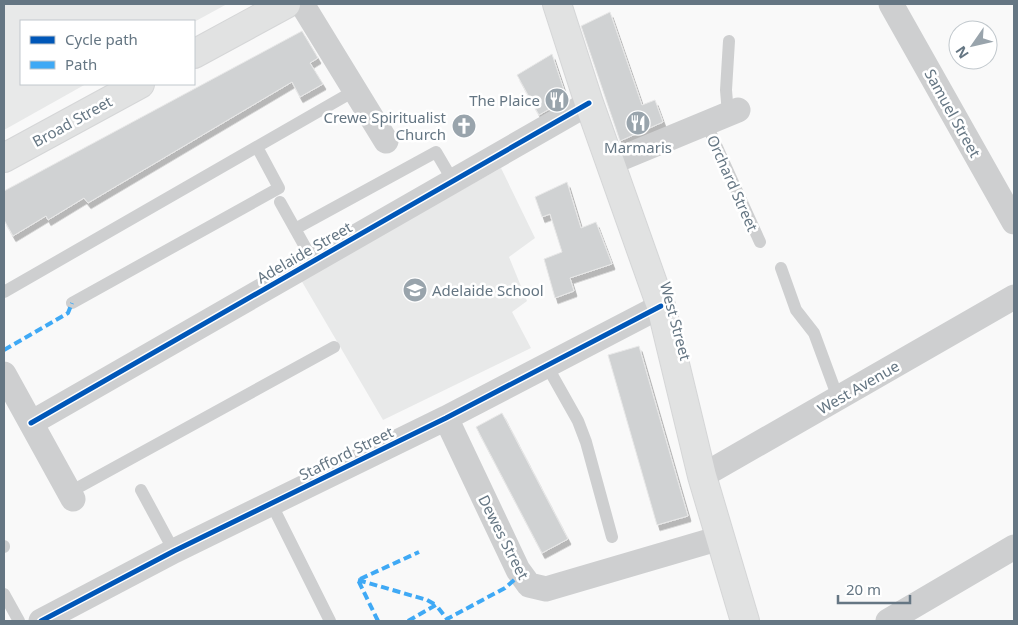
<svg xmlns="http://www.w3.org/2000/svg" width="1018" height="625" viewBox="0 0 1018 625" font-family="'Noto Sans',sans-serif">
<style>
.built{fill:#e8e9e9}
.building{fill:#d0d2d3;stroke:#e8e8e8;filter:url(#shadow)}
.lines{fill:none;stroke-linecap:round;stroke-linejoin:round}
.secondary-casing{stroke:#d5d6d7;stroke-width:30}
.primary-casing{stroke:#d5d6d7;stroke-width:30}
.lane{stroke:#cecfd0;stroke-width:12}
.street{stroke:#cecfd0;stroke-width:25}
.secondary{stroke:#e1e2e2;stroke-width:28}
.primary{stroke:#e1e2e2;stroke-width:28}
.quiet{stroke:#3fa9f5;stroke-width:4;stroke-dasharray:8 4;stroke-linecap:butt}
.cycleway-casing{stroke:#fff;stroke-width:8}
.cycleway{stroke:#0057b8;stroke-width:5}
.labels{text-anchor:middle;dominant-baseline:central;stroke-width:5;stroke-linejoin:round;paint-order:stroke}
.poi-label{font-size:15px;fill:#657683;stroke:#fff;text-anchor:end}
.street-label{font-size:15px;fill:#657683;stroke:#fff}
</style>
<defs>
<filter id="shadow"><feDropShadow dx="3" dy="5.5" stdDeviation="0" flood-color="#0004"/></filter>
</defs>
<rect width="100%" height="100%" fill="#f9f9f9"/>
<path class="built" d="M 4,4 L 227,4 L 194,22 L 21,21 L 21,84 L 86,84 L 4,130 Z
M 501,168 L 535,238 L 509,257 L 527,301 L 512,312 L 531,348 L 383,420 L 301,280 Z"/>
<path class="building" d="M 610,12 L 642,105 L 655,100 L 663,122 L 620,141 L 581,26 Z
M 302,31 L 318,58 L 310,63 L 323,84 L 300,97 L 292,82 L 88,203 L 84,198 L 48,220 L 46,216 L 13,236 L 4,220 L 4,191 Z
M 552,54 L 567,99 L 539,115 L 517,75 Z
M 567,182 L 581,228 L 596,222 L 612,264 L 570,278 L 574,291 L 555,298 L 544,259 L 562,252 L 550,214 L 542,217 L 535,197 Z
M 639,346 L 688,516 L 657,525 L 608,355 Z
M 502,413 L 568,539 L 542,553 L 476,427 Z"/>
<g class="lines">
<defs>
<path id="secondary" d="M 194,54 L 286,4
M 4,158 L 140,84"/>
<path id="primary" d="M 557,4 L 589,103 L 661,306 L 702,476 L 745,621"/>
</defs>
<use href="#secondary" class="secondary-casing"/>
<use href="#primary" class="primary-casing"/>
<path class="lane" d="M 728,114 L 726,90 L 729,41
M 706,123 L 760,242
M 280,202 L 313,261
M 295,229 L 436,152 L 453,181
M 781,268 L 796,310 L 814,333 L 838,398
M 4,292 L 354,91
M 72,303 L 279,188 L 257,147
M 547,366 L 578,421 L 586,442 L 612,537
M 141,490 L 174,551
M 70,492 L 334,347
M 271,503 L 330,621
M 4,547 L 4,546
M 4,594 L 19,621"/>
<path class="street" d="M 302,4 L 386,141
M 891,4 L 1014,222
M 610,163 L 738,110
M 4,374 L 73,499
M 446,418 L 518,570 L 529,585 L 546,589 L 720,538
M 31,423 L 589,103
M 702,476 L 1014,297
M 41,621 L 174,551 L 446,418 L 661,306
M 888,621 L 1014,547"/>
<use href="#secondary" class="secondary"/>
<use href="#primary" class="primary"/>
<path class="quiet" d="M 4,350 L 68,313 L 72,303
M 358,580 L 427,600 L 436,605
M 378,621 L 358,580 L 419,552
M 408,621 L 436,605 L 447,619 L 505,588 L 521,574"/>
<defs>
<path id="cycleway" d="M 31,423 L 589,103
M 41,621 L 174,551 L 446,418 L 661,306"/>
</defs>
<use href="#cycleway" class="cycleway-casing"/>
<use href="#cycleway" class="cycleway"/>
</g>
<defs>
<symbol id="restaurant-disc" viewBox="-11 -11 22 22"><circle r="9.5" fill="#99a4ac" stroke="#fff"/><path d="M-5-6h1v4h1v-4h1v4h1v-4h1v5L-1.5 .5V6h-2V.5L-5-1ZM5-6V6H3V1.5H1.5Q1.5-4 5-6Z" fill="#fff"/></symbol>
<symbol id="church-disc" viewBox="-11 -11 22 22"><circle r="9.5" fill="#99a4ac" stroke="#fff"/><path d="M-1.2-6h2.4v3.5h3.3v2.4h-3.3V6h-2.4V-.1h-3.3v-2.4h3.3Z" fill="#fff"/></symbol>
<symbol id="school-disc" viewBox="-11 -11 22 22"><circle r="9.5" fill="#99a4ac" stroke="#fff"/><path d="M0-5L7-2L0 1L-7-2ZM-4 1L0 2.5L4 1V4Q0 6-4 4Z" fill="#fff"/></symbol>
</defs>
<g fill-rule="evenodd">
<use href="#restaurant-disc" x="543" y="86" width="28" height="28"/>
<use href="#restaurant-disc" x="624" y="109" width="28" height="28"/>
<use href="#church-disc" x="450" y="112" width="28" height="28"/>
<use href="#school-disc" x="401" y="276" width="28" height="28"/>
</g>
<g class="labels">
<g class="poi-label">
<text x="540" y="100">The Plaice</text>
<text x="446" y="117">Crewe Spiritualist<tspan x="446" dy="17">Church</tspan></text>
<text x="638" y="147" text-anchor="middle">Marmaris</text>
<text x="432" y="290" text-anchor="start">Adelaide School</text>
</g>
<g class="street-label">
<text transform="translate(953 113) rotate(61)">Samuel Street</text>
<text transform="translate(72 121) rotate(-29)">Broad Street</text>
<text transform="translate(733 183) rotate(66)">Orchard Street</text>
<text transform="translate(304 252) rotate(-30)">Adelaide Street</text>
<text transform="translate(676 321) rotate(75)">West Street</text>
<text transform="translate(858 387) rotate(-30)">West Avenue</text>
<text transform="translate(346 453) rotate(-26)">Stafford Street</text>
<text transform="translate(504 537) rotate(63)">Dewes Street</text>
</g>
</g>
<rect width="1018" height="625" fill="none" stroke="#657683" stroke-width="10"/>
<rect x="20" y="20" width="175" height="65" fill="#ffffff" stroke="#c1c8cd"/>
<rect x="30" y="36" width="25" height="8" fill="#0057b8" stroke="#c1c8cd"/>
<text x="65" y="45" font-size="15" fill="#657683">Cycle path</text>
<rect x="30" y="61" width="25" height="8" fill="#3fa9f5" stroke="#c1c8cd"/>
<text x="65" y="70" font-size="15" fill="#657683">Path</text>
<g transform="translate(973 45) rotate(236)"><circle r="24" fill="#ffffff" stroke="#c1c8cd"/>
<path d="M0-4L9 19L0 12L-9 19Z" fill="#99a4ac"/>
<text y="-8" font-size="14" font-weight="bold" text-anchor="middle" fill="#657683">N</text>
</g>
<path d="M838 595v8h72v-8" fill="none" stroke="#657683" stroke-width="2.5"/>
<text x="846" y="595" font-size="15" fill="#657683" stroke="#ffffff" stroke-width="4" paint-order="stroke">20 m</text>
</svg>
